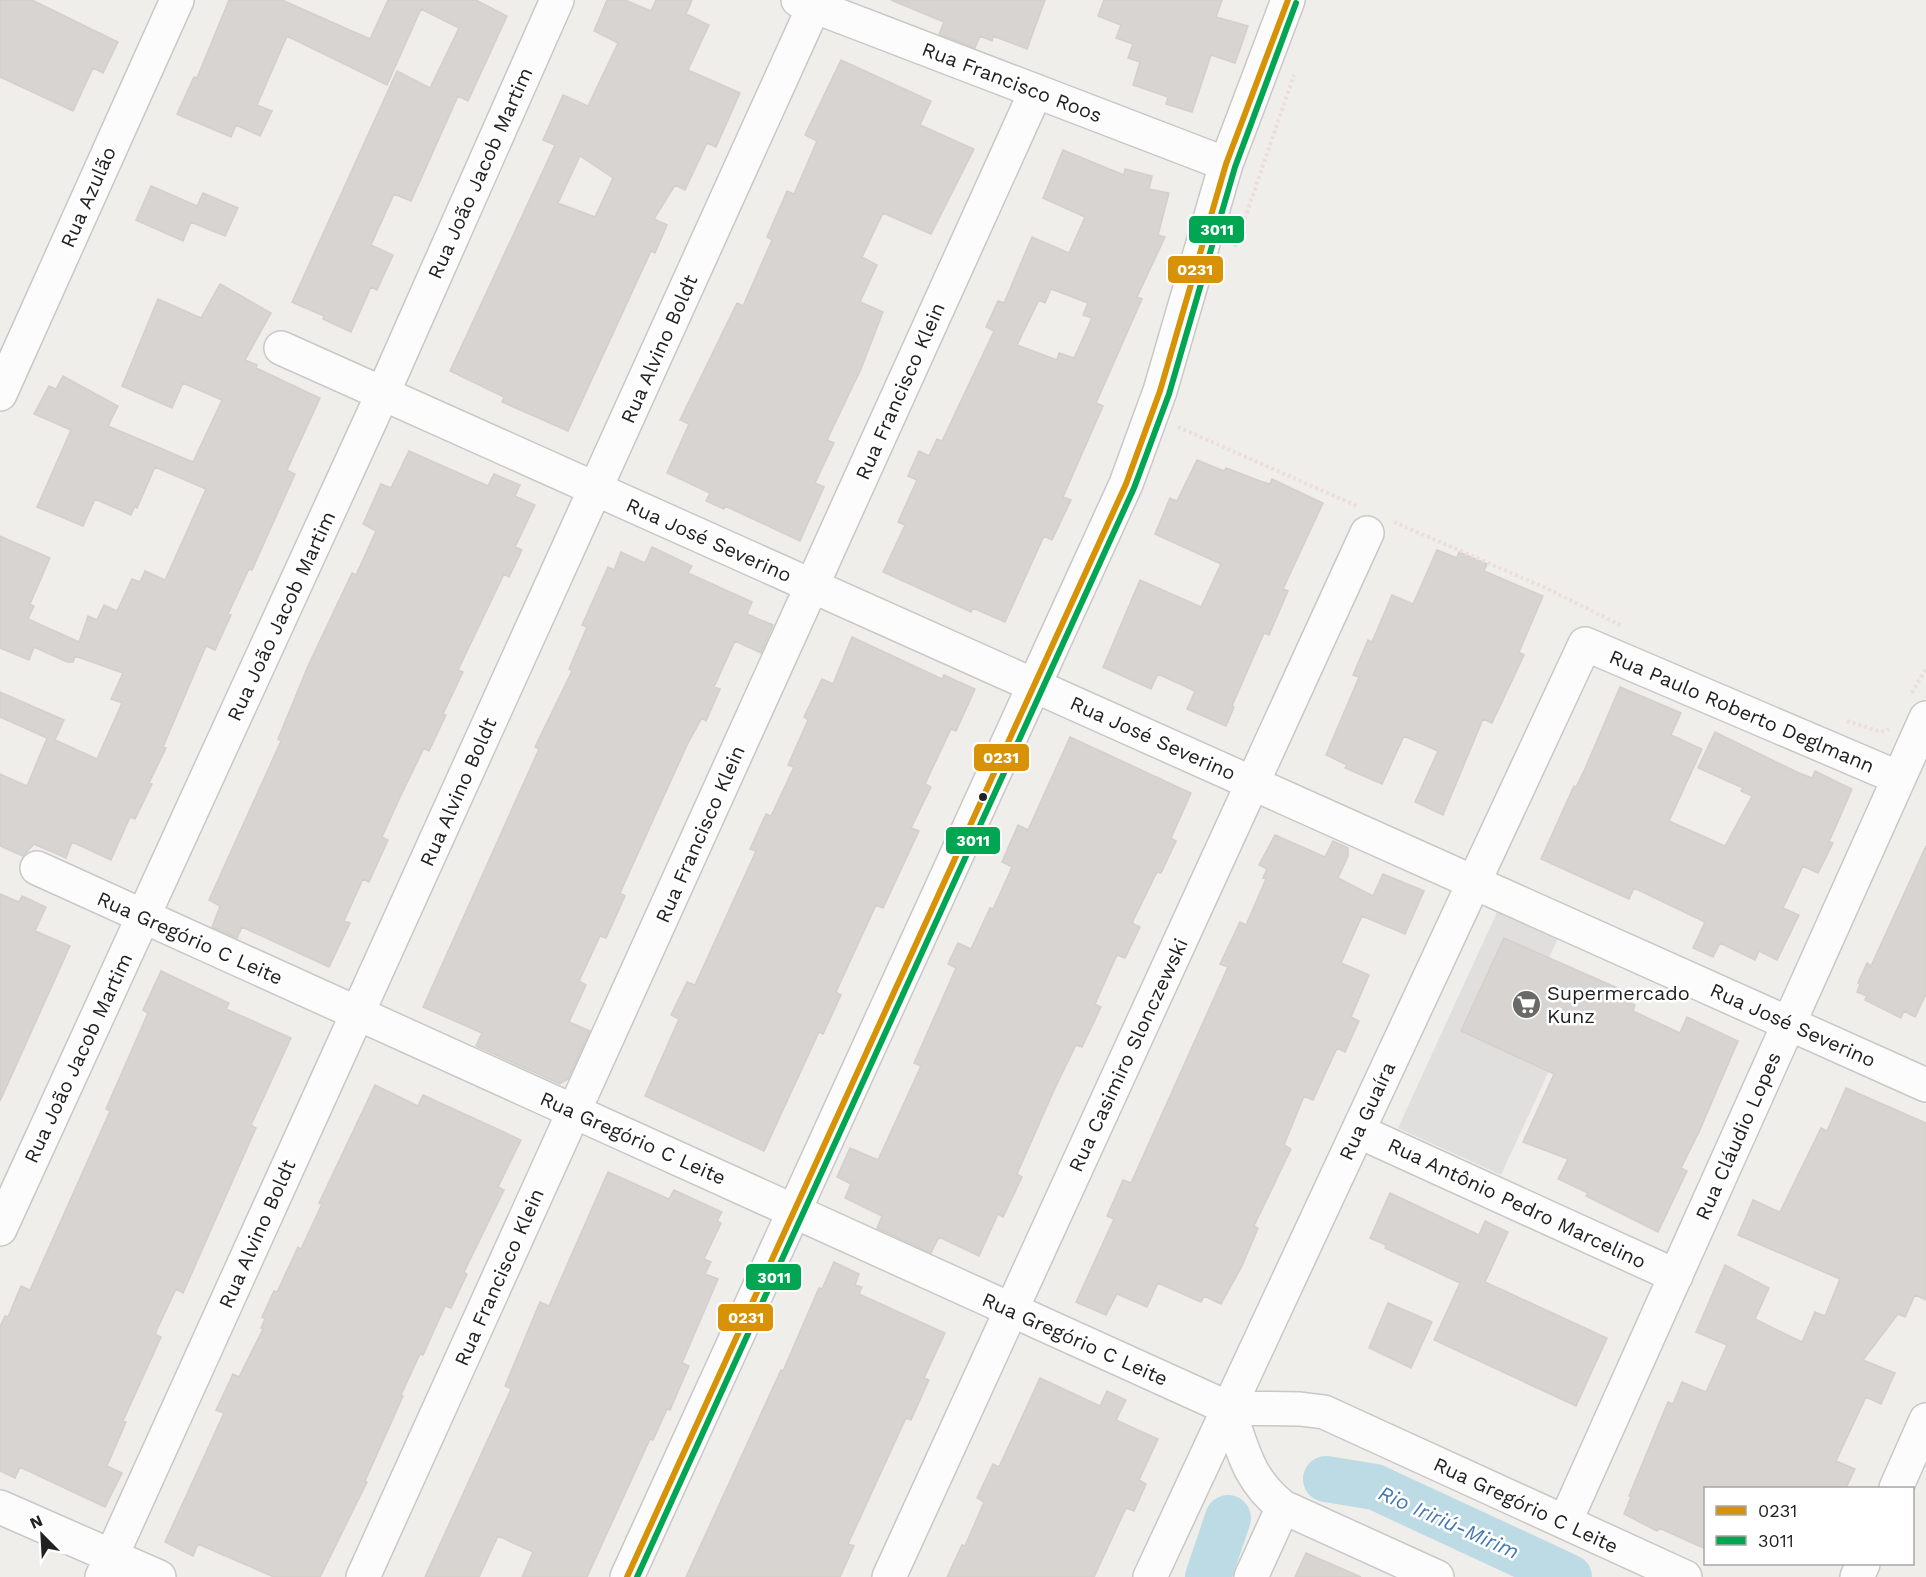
<svg xmlns="http://www.w3.org/2000/svg" width="1926" height="1577" viewBox="0 0 1926 1577" font-family="'Work Sans',sans-serif">
<style>
.parking{fill:#e0dfde}
.lines{fill:none;stroke-linecap:round;stroke-linejoin:round}
.river{stroke:#bddbe4;stroke-width:46}
.building{fill:#d7d4d1;stroke:#d3d0cc;stroke-width:1.5;fill-rule:evenodd}
.minor-casing{stroke:#c9c8c6;stroke-width:36}
.path{stroke:#edddda;stroke-width:4;stroke-dasharray:3 3;stroke-linecap:butt}
.minor{stroke:#fdfcfc;stroke-width:33}
.bus-1-casing{stroke:#fff;stroke-width:10}
.bus-2-casing{stroke:#fff;stroke-width:10}
.bus-1{stroke:#d79205;stroke-width:6}
.bus-2{stroke:#00a651;stroke-width:6}
.bus-dot{fill:#222;stroke:#fff;stroke-width:2}
.labels{text-anchor:middle;dominant-baseline:central;stroke-width:5;stroke-linejoin:round;paint-order:stroke}
.street-label{font-size:20px;fill:#222;stroke:#fff}
.poi-label{font-size:20px;fill:#222;stroke:#fff;text-anchor:start}
.water-label{font-size:21px;font-style:italic;fill:#4578af;stroke:#fff}
.line-badge{stroke:#fff;stroke-width:2}
.badge-label{font-size:16px;text-anchor:middle;font-weight:bold;fill:#fff}
</style>
<rect width="100%" height="100%" fill="#f0eeea"/>
<path class="parking" d="M 1498,910 L 1558,938 L 1549,958 L 1504,938 L 1461,1031 L 1549,1071 L 1501,1175 L 1398,1128 Z"/>
<g class="lines">
<path class="river" d="M 1326,1479 L 1375,1487 L 1569,1577
M 1208,1577 L 1228,1518"/>
</g>
<path class="building" d="M 0,0 L 32,0 L 118,42 L 103,73 L 93,68 L 73,111 L 0,77 Z
M 229,0 L 282,0 L 370,39 L 388,0 L 476,0 L 507,16 L 468,101 L 458,96 L 411,201 L 394,194 L 371,245 L 393,255 L 377,290 L 371,287 L 351,332 L 323,319 L 324,316 L 292,302 L 397,71 L 430,88 L 459,28 L 421,9 L 387,85 L 287,36 L 257,105 L 272,111 L 260,136 L 236,125 L 231,137 L 177,114 L 194,77 L 197,78 Z
M 607,0 L 625,0 L 651,11 L 656,0 L 692,0 L 686,14 L 709,25 L 688,70 L 740,93 L 716,147 L 707,143 L 685,190 L 675,185 L 654,219 L 667,225 L 655,253 L 651,251 L 568,431 L 502,402 L 504,397 L 450,371 L 555,145 L 543,140 L 563,95 L 588,106 L 618,43 L 594,31 ZM 580,156 L 613,178 L 595,217 L 558,203 Z
M 891,0 L 1045,0 L 1027,49 L 993,36 L 992,41 L 980,36 L 975,48 L 939,34 L 944,22 Z
M 1104,0 L 1222,0 L 1216,17 L 1248,26 L 1235,63 L 1211,55 L 1192,112 L 1166,104 L 1168,97 L 1133,85 L 1140,62 L 1128,58 L 1133,44 L 1116,38 L 1121,25 L 1098,16 Z
M 841,60 L 931,101 L 920,125 L 974,149 L 931,234 L 883,213 L 862,257 L 877,265 L 860,302 L 883,312 L 861,369 L 827,440 L 834,443 L 815,483 L 824,487 L 800,541 L 725,506 L 724,509 L 706,501 L 710,493 L 667,473 L 689,424 L 680,420 L 737,303 L 743,306 L 772,240 L 767,237 L 787,191 L 794,194 L 817,141 L 805,135 Z
M 1063,150 L 1124,175 L 1125,169 L 1152,176 L 1149,189 L 1169,193 L 1158,235 L 1165,237 L 1137,297 L 1142,299 L 1096,403 L 1103,406 L 1063,497 L 1071,500 L 1052,540 L 1044,536 L 1005,622 L 973,608 L 971,612 L 883,572 L 905,525 L 898,522 L 917,480 L 908,476 L 919,451 L 929,456 L 937,439 L 942,441 L 994,331 L 986,327 L 998,301 L 1004,303 L 1032,237 L 1069,253 L 1085,217 L 1043,198 ZM 1051,289 L 1088,303 L 1083,315 L 1092,318 L 1074,358 L 1059,353 L 1057,360 L 1017,345 L 1039,300 L 1045,303 Z
M 151,186 L 197,206 L 203,193 L 238,208 L 225,236 L 191,222 L 183,241 L 136,220 Z
M 220,284 L 271,313 L 245,360 L 257,365 L 256,368 L 320,398 L 287,470 L 295,474 L 252,570 L 249,569 L 228,614 L 231,615 L 215,650 L 206,646 L 163,747 L 166,748 L 149,783 L 152,784 L 135,819 L 130,817 L 111,860 L 72,842 L 66,858 L 34,844 L 23,856 L 0,846 L 0,774 L 27,786 L 47,738 L 0,717 L 0,692 L 64,720 L 55,740 L 97,759 L 122,703 L 111,699 L 123,673 L 75,656 L 73,662 L 67,662 L 34,647 L 29,660 L 0,648 L 0,536 L 50,558 L 30,604 L 34,606 L 28,619 L 79,642 L 88,616 L 97,620 L 104,605 L 117,611 L 132,579 L 140,582 L 145,571 L 165,580 L 206,489 L 155,467 L 137,508 L 135,506 L 131,515 L 95,499 L 83,526 L 37,507 L 71,430 L 34,414 L 49,386 L 56,389 L 63,376 L 118,406 L 108,426 L 193,462 L 222,400 L 183,383 L 172,408 L 122,386 L 158,299 L 201,318 Z
M 409,451 L 488,486 L 494,474 L 520,485 L 515,496 L 535,505 L 515,547 L 522,550 L 509,577 L 504,574 L 458,670 L 463,672 L 443,714 L 446,715 L 429,751 L 424,748 L 401,795 L 382,837 L 388,840 L 369,882 L 363,879 L 344,921 L 350,923 L 329,967 L 242,927 L 237,938 L 212,927 L 220,906 L 209,900 L 281,741 L 278,739 L 308,666 L 352,573 L 356,575 L 376,531 L 363,524 L 381,484 L 391,488 Z
M 1197,460 L 1224,471 L 1226,468 L 1260,481 L 1270,484 L 1272,479 L 1323,503 L 1283,589 L 1288,591 L 1269,635 L 1264,633 L 1232,706 L 1234,707 L 1226,726 L 1187,709 L 1195,691 L 1158,674 L 1151,689 L 1103,667 L 1140,580 L 1201,607 L 1221,564 L 1155,534 L 1170,498 L 1177,501 Z
M 652,547 L 692,566 L 688,573 L 752,602 L 747,614 L 773,625 L 761,653 L 735,641 L 714,687 L 720,689 L 706,721 L 702,718 L 688,743 L 658,809 L 620,893 L 625,896 L 606,938 L 600,936 L 579,981 L 586,985 L 569,1022 L 590,1031 L 568,1079 L 560,1084 L 476,1046 L 482,1033 L 423,1007 L 539,749 L 535,747 L 572,671 L 569,669 L 587,627 L 582,625 L 608,567 L 614,570 L 621,552 L 645,563 Z
M 1437,550 L 1457,558 L 1459,552 L 1487,564 L 1484,571 L 1543,596 L 1519,652 L 1524,655 L 1492,723 L 1483,719 L 1443,815 L 1415,802 L 1438,751 L 1404,736 L 1382,784 L 1345,768 L 1347,765 L 1326,755 L 1359,677 L 1353,675 L 1368,640 L 1372,642 L 1392,595 L 1413,604 Z
M 852,637 L 942,679 L 944,675 L 975,689 L 956,731 L 951,729 L 925,784 L 931,787 L 911,828 L 919,831 L 883,908 L 876,905 L 836,992 L 841,995 L 823,1034 L 819,1032 L 764,1151 L 645,1096 L 679,1019 L 671,1015 L 687,982 L 695,985 L 756,851 L 750,849 L 766,814 L 771,816 L 794,767 L 788,765 L 808,720 L 804,717 L 822,679 L 833,684 Z
M 1620,687 L 1681,713 L 1671,735 L 1702,749 L 1669,821 L 1725,846 L 1752,796 L 1741,791 L 1743,788 L 1698,768 L 1715,732 L 1799,773 L 1812,778 L 1815,771 L 1852,789 L 1829,842 L 1833,843 L 1818,873 L 1803,866 L 1783,908 L 1799,915 L 1777,960 L 1759,951 L 1755,960 L 1720,943 L 1713,957 L 1693,948 L 1705,922 L 1634,888 L 1629,899 L 1541,859 L 1574,786 L 1576,787 L 1584,771 Z
M 1070,737 L 1191,793 L 1171,838 L 1176,841 L 1161,873 L 1157,872 L 1132,923 L 1140,927 L 1125,958 L 1117,955 L 1095,1004 L 1101,1007 L 1082,1047 L 1076,1045 L 1055,1088 L 1017,1174 L 1022,1177 L 1003,1217 L 998,1214 L 979,1256 L 939,1237 L 931,1253 L 877,1228 L 882,1216 L 845,1198 L 851,1184 L 837,1177 L 850,1148 L 878,1160 L 921,1066 L 914,1063 L 956,968 L 948,964 L 958,943 L 971,949 L 990,908 L 993,909 L 1012,867 L 1002,862 L 1018,825 L 1028,830 Z
M 1275,835 L 1325,857 L 1333,841 L 1348,848 L 1348,856 L 1338,878 L 1373,896 L 1383,874 L 1424,891 L 1405,934 L 1362,916 L 1341,963 L 1369,975 L 1351,1017 L 1359,1021 L 1345,1052 L 1337,1048 L 1313,1100 L 1304,1096 L 1284,1145 L 1291,1149 L 1254,1226 L 1258,1228 L 1242,1266 L 1221,1304 L 1204,1296 L 1201,1302 L 1158,1283 L 1147,1307 L 1117,1294 L 1106,1315 L 1076,1302 L 1114,1219 L 1107,1216 L 1123,1180 L 1131,1183 L 1228,967 L 1220,964 L 1240,922 L 1246,925 L 1266,879 L 1263,878 L 1267,869 L 1259,865 Z
M 1926,846 L 1926,994 L 1915,1017 L 1904,1011 L 1901,1018 L 1865,1000 L 1867,996 L 1857,992 L 1860,984 L 1858,983 L 1867,963 L 1871,966 Z
M 0,894 L 19,902 L 22,896 L 46,907 L 35,931 L 70,946 L 0,1101 Z
M 1504,938 L 1631,994 L 1628,1002 L 1635,1005 L 1633,1011 L 1680,1033 L 1687,1017 L 1738,1041 L 1699,1132 L 1681,1168 L 1687,1171 L 1658,1232 L 1586,1196 L 1588,1193 L 1558,1179 L 1568,1159 L 1523,1142 L 1554,1074 L 1461,1031 Z
M 161,971 L 229,1003 L 226,1009 L 291,1038 L 251,1125 L 256,1128 L 183,1293 L 176,1289 L 155,1334 L 161,1337 L 123,1421 L 126,1422 L 107,1466 L 122,1473 L 105,1507 L 20,1467 L 15,1478 L 0,1471 L 0,1327 L 5,1316 L 8,1317 L 21,1286 L 30,1290 L 110,1111 L 106,1109 L 148,1013 L 143,1010 Z
M 375,1085 L 418,1106 L 423,1095 L 521,1140 L 498,1187 L 504,1190 L 464,1272 L 467,1274 L 451,1308 L 445,1306 L 423,1355 L 420,1354 L 401,1395 L 403,1396 L 365,1481 L 367,1482 L 320,1577 L 274,1577 L 198,1544 L 193,1556 L 165,1542 L 224,1413 L 216,1410 L 233,1374 L 239,1377 L 263,1329 L 261,1328 L 265,1319 L 262,1317 L 274,1291 L 277,1292 L 298,1247 L 301,1249 L 322,1204 L 319,1203 Z
M 1846,1088 L 1926,1123 L 1926,1300 L 1915,1295 L 1905,1317 L 1898,1314 L 1863,1360 L 1895,1373 L 1881,1404 L 1866,1397 L 1836,1461 L 1855,1469 L 1846,1488 L 1706,1488 L 1706,1549 L 1659,1528 L 1657,1531 L 1624,1514 L 1631,1497 L 1629,1496 L 1668,1402 L 1673,1404 L 1682,1382 L 1706,1392 L 1727,1345 L 1696,1332 L 1725,1265 L 1769,1288 L 1755,1319 L 1802,1342 L 1815,1312 L 1825,1316 L 1840,1279 L 1738,1235 L 1753,1200 L 1780,1212 L 1821,1128 L 1827,1131 Z
M 608,1172 L 669,1199 L 674,1190 L 722,1212 L 717,1221 L 721,1223 L 704,1259 L 711,1262 L 705,1274 L 718,1279 L 682,1363 L 689,1366 L 670,1410 L 667,1409 L 653,1440 L 650,1439 L 587,1577 L 522,1577 L 533,1552 L 498,1536 L 479,1577 L 425,1577 L 511,1389 L 505,1386 L 540,1302 L 549,1306 Z
M 1390,1193 L 1479,1235 L 1485,1221 L 1508,1232 L 1485,1282 L 1607,1338 L 1576,1406 L 1434,1340 L 1460,1283 L 1385,1248 L 1386,1245 L 1370,1238 Z
M 834,1262 L 859,1274 L 855,1285 L 862,1287 L 859,1294 L 945,1333 L 924,1378 L 929,1380 L 911,1420 L 906,1418 L 848,1544 L 854,1546 L 840,1577 L 686,1577 L 781,1370 L 783,1371 L 819,1288 L 822,1289 Z
M 1388,1303 L 1432,1322 L 1411,1368 L 1369,1348 Z
M 1040,1378 L 1100,1406 L 1107,1391 L 1126,1400 L 1116,1420 L 1158,1439 L 1139,1480 L 1146,1484 L 1134,1511 L 1126,1508 L 1094,1577 L 947,1577 L 962,1545 L 965,1546 L 984,1502 L 977,1498 L 993,1464 L 999,1467 Z
M 1306,1553 L 1361,1577 L 1295,1577 Z"/>
<g class="lines">
<defs>
<path id="minor" d="M 798,0 L 1226,164
M 281,348 L 1926,1085
M 0,394 L 177,0
M 37,868 L 1228,1408 L 1300,1409 L 1324,1412 L 1685,1577
M 1358,1131 L 1676,1276
M 0,1229 L 383,393 L 557,0
M 1228,1408 C 1243,1449 1247,1479 1283,1507 L 1437,1577
M 1896,1488 L 1926,1420
M 0,1507 L 159,1577
M 1565,1522 L 1926,718
M 102,1577 L 814,6
M 363,1577 L 1036,91
M 627,1577 L 1126,484 L 1160,391 L 1226,164 L 1288,0
M 889,1577 L 1367,533
M 1150,1577 L 1585,644 L 1899,778
M 1251,1577 L 1283,1507
M 1857,1577 L 1863,1564"/>
</defs>
<use href="#minor" class="minor-casing"/>
<path class="path" d="M 1235,247 L 1294,75
M 1178,427 L 1357,506
M 1394,522 L 1548,589 L 1622,626
M 1912,693 L 1926,668
M 1847,721 L 1881,732 L 1889,729"/>
<use href="#minor" class="minor"/>
<defs>
<path id="bus-1" d="M 627,1577 L 1126,484 L 1160,391 L 1226,164 L 1288,0"/>
<path id="bus-2" d="M 637,1577 L 1134,488 L 1169,394 L 1235,167 L 1296,3"/>
</defs>
<use href="#bus-1" class="bus-1-casing"/>
<use href="#bus-2" class="bus-2-casing"/>
<use href="#bus-1" class="bus-1"/>
<use href="#bus-2" class="bus-2"/>
</g>
<defs>
<symbol id="supermarket-disc" viewBox="-11 -11 22 22"><circle r="9.5" fill="#6a6968" stroke="#fff"/><path d="M-6-5.5h2.5l.6 2H6L4.5 2H-2.5L-4.4-4H-6ZM-1.5 3.2a1.3 1.3 0 1 0 .1 0ZM3 3.2a1.3 1.3 0 1 0 .1 0Z" fill="#fff"/></symbol>
</defs>
<g fill-rule="evenodd">
<use href="#supermarket-disc" x="1510" y="988" width="33" height="33"/>
</g>
<circle class="bus-dot" cx="983" cy="797" r="5"/>
<g class="labels">
<g class="street-label">
<text transform="translate(1012 82) rotate(21)">Rua Francisco Roos</text>
<text transform="translate(480 173) rotate(-66)">Rua João Jacob Martim</text>
<text transform="translate(88 197) rotate(-66)">Rua Azulão</text>
<text transform="translate(659 349) rotate(-66)">Rua Alvino Boldt</text>
<text transform="translate(900 391) rotate(-66)">Rua Francisco Klein</text>
<text transform="translate(709 540) rotate(24)">Rua José Severino</text>
<text transform="translate(281 616) rotate(-65)">Rua João Jacob Martim</text>
<text transform="translate(1742 711) rotate(23)">Rua Paulo Roberto Deglmann</text>
<text transform="translate(1153 738) rotate(24)">Rua José Severino</text>
<text transform="translate(458 792) rotate(-66)">Rua Alvino Boldt</text>
<text transform="translate(700 834) rotate(-66)">Rua Francisco Klein</text>
<text transform="translate(190 938) rotate(24)">Rua Gregório C Leite</text>
<text transform="translate(1793 1025) rotate(24)">Rua José Severino</text>
<text transform="translate(1128 1055) rotate(-65)">Rua Casimiro Slonczewski</text>
<text transform="translate(78 1058) rotate(-65)">Rua João Jacob Martim</text>
<text transform="translate(1367 1111) rotate(-65)">Rua Guaíra</text>
<text transform="translate(1738 1136) rotate(-66)">Rua Cláudio Lopes</text>
<text transform="translate(633 1138) rotate(24)">Rua Gregório C Leite</text>
<text transform="translate(1517 1203) rotate(25)">Rua Antônio Pedro Marcelino</text>
<text transform="translate(257 1234) rotate(-66)">Rua Alvino Boldt</text>
<text transform="translate(499 1277) rotate(-66)">Rua Francisco Klein</text>
<text transform="translate(1075 1339) rotate(24)">Rua Gregório C Leite</text>
<text transform="translate(1526 1505) rotate(25)">Rua Gregório C Leite</text>
</g>
<g class="poi-label">
<text x="1547" y="993">Supermercado<tspan x="1547" dy="23">Kunz</tspan></text>
</g>
<g class="water-label">
<text transform="translate(1449 1522) rotate(24)">Rio Iririú-Mirim</text>
</g>
</g>
<g class="line-badge">
<rect x="1188" y="215" width="57" height="29" rx="6" fill="#00a651"/>
<rect x="1167" y="255" width="57" height="29" rx="6" fill="#d79205"/>
<rect x="973" y="743" width="57" height="29" rx="6" fill="#d79205"/>
<rect x="945" y="826" width="56" height="29" rx="6" fill="#00a651"/>
<rect x="745" y="1263" width="57" height="28" rx="6" fill="#00a651"/>
<rect x="717" y="1303" width="57" height="29" rx="6" fill="#d79205"/>
</g>
<g class="badge-label">
<text x="1217" y="235">3011</text>
<text x="1195" y="275">0231</text>
<text x="1001" y="763">0231</text>
<text x="973" y="846">3011</text>
<text x="774" y="1283">3011</text>
<text x="746" y="1323">0231</text>
</g>
<rect x="1704" y="1487" width="210" height="78" fill="#ffffff" stroke="#a7a7a7" stroke-width="1.5"/>
<rect x="1716" y="1506" width="30" height="9" fill="#d79205" stroke="#a7a7a7" stroke-width="1.5"/>
<text x="1758" y="1517" font-size="18" fill="#222222">0231</text>
<rect x="1716" y="1536" width="30" height="9" fill="#00a651" stroke="#a7a7a7" stroke-width="1.5"/>
<text x="1758" y="1547" font-size="18" fill="#222222">3011</text>
<g transform="translate(42 1535) rotate(336)" stroke="#ffffff" stroke-width="4.5" paint-order="stroke">
<path d="M0-4.5L10 22L0 15L-10 22Z" fill="#222222"/>
<text y="-9" font-size="16" font-weight="bold" text-anchor="middle" fill="#222222">N</text>
</g>
</svg>
